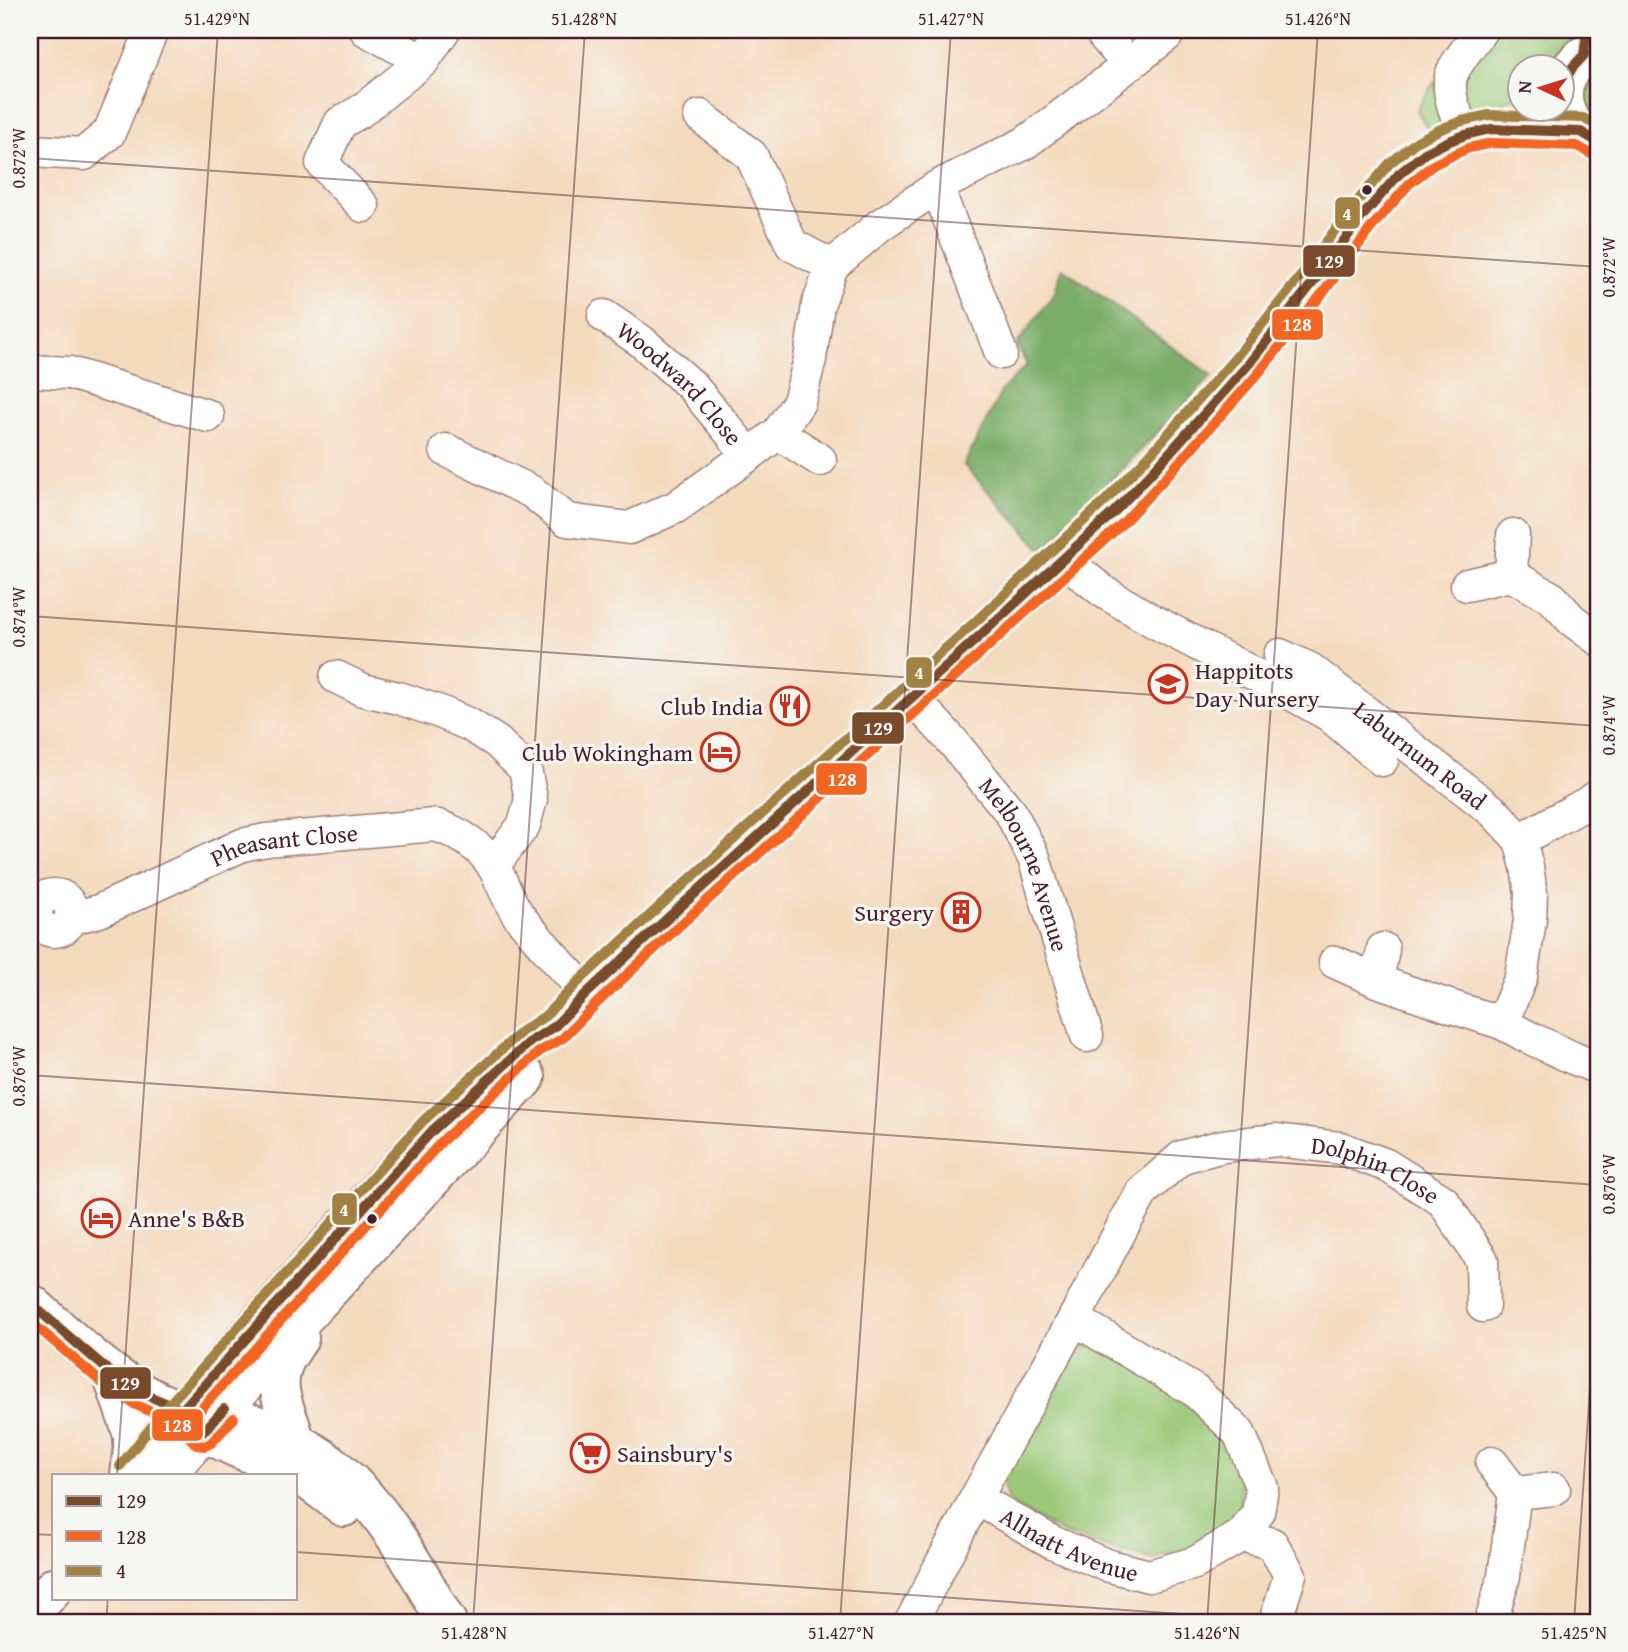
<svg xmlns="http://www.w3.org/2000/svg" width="1628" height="1652" viewBox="0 0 1628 1652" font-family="'Gentium Book Plus',serif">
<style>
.green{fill:#9bc978;stroke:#727452;stroke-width:2}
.forest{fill:#7cad68;stroke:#63664a;stroke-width:2}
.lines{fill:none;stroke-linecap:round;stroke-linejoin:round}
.minor-casing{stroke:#9f7c74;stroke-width:35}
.major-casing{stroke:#9f7c74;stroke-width:42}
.minor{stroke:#fff;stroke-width:32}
.major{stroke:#fff;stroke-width:38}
.bus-1-casing{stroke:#f6f6f2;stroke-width:16}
.bus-2-casing{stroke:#f6f6f2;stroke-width:16}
.bus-3-casing{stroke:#f6f6f2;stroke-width:16}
.bus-1{stroke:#7a4b2a;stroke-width:10}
.bus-2{stroke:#f26522;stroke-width:10}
.bus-3{stroke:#a38142;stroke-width:10}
.ticks{fill:none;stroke:#4a1f2b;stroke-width:2;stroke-opacity:0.45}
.bus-dot{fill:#4a1f2b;stroke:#f6f6f2;stroke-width:2.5}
.labels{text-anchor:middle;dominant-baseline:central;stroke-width:6;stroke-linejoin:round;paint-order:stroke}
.street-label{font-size:24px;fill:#4a1f2b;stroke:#f6f6f2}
.poi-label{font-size:24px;fill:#4a1f2b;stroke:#f6f6f2;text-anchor:start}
.line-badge{stroke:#f6f6f2;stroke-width:2.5}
.badge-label{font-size:19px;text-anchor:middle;font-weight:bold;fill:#fff}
.neatline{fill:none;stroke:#4a1f2b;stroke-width:2.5}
.ticks-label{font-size:18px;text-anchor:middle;fill:#4a1f2b}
</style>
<rect width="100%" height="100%" fill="#f6f6f2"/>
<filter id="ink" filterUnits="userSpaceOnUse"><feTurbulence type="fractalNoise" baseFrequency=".0143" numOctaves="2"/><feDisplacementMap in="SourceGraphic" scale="14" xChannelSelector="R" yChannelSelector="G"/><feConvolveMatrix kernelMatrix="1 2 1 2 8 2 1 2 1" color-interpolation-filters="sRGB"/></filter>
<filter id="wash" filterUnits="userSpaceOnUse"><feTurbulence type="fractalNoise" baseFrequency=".00686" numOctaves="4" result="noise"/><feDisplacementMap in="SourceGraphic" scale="28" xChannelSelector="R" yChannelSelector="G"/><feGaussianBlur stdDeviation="1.57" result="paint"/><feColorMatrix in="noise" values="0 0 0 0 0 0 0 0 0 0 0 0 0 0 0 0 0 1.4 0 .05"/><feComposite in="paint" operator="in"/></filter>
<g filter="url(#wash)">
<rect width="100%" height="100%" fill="#f4dabd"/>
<path class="green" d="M 1490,30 L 1574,30 L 1565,52 L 1556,66 L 1520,66 L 1519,95 C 1501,102 1484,115 1464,105 L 1466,61 Z
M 1598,66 L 1598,125 L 1586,116 L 1580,85 Z
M 1435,81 L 1442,119 L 1436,127 L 1429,132 L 1417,110 Z
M 1105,1345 L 1186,1395 L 1219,1431 L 1242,1476 L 1239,1509 L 1230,1525 L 1194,1546 L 1152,1559 L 1115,1550 L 1063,1533 L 1009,1503 L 999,1469 L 1067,1349 Z"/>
<path class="forest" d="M 1062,268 L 1212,376 L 1043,551 L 964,465 L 1002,390 L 1027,365 L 1017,344 L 1055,293 Z"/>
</g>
<g filter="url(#ink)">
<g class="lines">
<defs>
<g id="minor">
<path d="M 366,30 L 423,61"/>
<path d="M 1101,30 L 1103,35 L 1129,65"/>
<path d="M 700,116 L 751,155 L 792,245 L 832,266"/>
<path d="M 1465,135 C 1458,118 1446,95 1451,76 C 1455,63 1473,42 1481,30"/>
<path d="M 30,151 L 84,154 L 109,133 L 152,30"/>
<path d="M 937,187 L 1001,353"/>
<path d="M 363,206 L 322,163 L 340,123 L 361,111 L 423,61 L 444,30"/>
<path id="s1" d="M 604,316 L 641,341 L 691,385 L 749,455"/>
<path d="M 30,371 L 70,373 L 208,416"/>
<path d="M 778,433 L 820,460"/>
<path d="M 446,450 L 532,492 L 567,520 L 629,528 L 676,507 L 749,455 L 778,433 L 799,402 L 810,359 L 818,305 L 832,266 L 880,225 L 937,187 L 1025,143 L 1129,65 L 1167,35 L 1170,30"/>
<path d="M 1065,559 L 1079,572 L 1104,592 L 1153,621 L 1283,689 L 1329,715 L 1382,760"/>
<path d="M 1511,575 L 1513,535"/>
<path d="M 1467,585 L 1511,575 L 1552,598 L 1572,620 L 1598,639"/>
<path id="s2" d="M 1280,655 L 1310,669 L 1494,812 L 1520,840 L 1527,867 L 1531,893 L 1530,920 L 1521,977 L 1502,1023"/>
<path d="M 336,677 L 363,690 L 399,698 L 440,712 L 470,725 L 497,742 L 525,769 L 531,799 L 524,825 L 493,866"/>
<path id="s3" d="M 912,697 L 953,742 L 1011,813 L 1034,858 L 1087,1036"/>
<path d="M 1520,840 L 1589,802 L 1598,796"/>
<circle cx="54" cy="913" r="18"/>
<path id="s4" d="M 71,914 L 80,916 L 99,911 L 242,845 L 266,840 L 435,825 C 458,832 483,847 495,869 C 503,884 509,902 519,916 C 540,943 564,968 587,993"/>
<path d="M 1335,962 L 1377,981 L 1449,1006 L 1502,1023 L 1528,1037 L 1573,1058 L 1598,1068"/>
<path d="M 1377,981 L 1383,949"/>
<path d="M 1492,1463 L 1515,1493 L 1554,1489"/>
<path id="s5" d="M 976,1498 L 1052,1542 L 1106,1565 L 1149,1576 L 1195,1563 L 1242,1535 L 1258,1513 L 1262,1488 L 1239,1433 L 1195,1391 L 1074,1319"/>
<path d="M 1242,1535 L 1272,1544 L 1290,1575 L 1275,1622"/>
<path id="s6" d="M 911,1622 L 976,1498 L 1074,1319 L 1123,1226 L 1143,1191 L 1182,1157 L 1223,1146 L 1277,1140 L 1340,1148 L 1386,1165 L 1443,1201 L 1482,1260 L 1483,1306"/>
<path d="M 1491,1622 L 1504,1576 L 1515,1493"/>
</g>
<path id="major" d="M 1596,141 C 1551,123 1552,65 1598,48
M 30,1303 C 73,1340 126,1395 182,1410 C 193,1413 207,1412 219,1414 C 247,1419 298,1441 322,1458 C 364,1487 395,1532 420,1576 C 429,1591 437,1607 447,1622
M 116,1377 L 115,1383 L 133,1435 L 133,1449 L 130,1475
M 188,1417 L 203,1432 L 237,1448 L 278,1465 L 308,1480 L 344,1507
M 296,1444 C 290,1416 271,1391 284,1362 C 288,1354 294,1346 299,1338
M 131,1475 L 182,1410 L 349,1222 L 432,1131 L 531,1041 L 554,1027 L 587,993 L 669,917 L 984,632 L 1114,512 L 1155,469 L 1247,366 L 1315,280 L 1360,219 L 1399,174 L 1425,153 L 1447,142 L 1476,132 L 1491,129 L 1581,132
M 165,1475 L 220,1414 L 267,1357 L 526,1077
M 30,1616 L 54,1587"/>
</defs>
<use href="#minor" class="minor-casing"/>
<use href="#major" class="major-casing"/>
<use href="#minor" class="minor"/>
<use href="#major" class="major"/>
<defs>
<path id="bus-1" d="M 1562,86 L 1572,68 L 1584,55 L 1587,30
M 30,1303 L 116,1377 L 142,1393 L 182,1410 L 203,1432 L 224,1409
M 182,1410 L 432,1131 L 531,1041 L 554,1027 L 587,993 L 669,917 L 984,632 L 1114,512 L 1155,469 L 1247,366 L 1315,280 L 1360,219 L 1399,174 L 1425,153 L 1447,142 L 1465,135 L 1491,129 L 1581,132 L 1598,142"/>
<path id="bus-2" d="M 30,1321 L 108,1388 L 136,1405 L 174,1422 L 197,1445 L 205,1446 L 211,1443 L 234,1418
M 192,1419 L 442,1141 L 539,1052 L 563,1038 L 597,1003 L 678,927 L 993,642 L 1124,522 L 1165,478 L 1257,375 L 1326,289 L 1371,228 L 1409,184 L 1433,165 L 1453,155 L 1469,148 L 1492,143 L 1577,146 L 1591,154"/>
<path id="bus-3" d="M 120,1466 L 172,1401 L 423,1121 L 522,1031 L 545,1016 L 577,983 L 659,907 L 975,622 L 1104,502 L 1145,460 L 1236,357 L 1304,272 L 1349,211 L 1389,164 L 1417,141 L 1441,129 L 1462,121 L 1489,115 L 1583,118 L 1598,126"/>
</defs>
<use href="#bus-1" class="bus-1-casing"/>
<use href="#bus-2" class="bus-2-casing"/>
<use href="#bus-3" class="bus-3-casing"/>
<use href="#bus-1" class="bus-1"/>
<use href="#bus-2" class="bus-2"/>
<use href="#bus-3" class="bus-3"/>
</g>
</g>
<path class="ticks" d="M 30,158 L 1598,267M 30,616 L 1598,726M 30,1075 L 1598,1185M 117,1475 L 218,30M 30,1534 L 54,1535M 296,1552 L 1296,1622M 106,1622 L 108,1598M 473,1622 L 585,30M 840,1622 L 951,30M 1207,1622 L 1318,30M 1574,1622 L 1598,1271"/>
<defs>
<symbol id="school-ring" viewBox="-11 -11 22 22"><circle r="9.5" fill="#f6f6f2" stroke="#c8321e" stroke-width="1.5"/><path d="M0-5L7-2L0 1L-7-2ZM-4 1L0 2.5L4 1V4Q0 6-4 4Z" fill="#c8321e"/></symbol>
<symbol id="restaurant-ring" viewBox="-11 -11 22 22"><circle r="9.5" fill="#f6f6f2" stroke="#c8321e" stroke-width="1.5"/><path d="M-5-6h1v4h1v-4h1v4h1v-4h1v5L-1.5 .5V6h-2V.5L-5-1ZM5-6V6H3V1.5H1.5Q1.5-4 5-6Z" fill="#c8321e"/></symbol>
<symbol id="hotel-ring" viewBox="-11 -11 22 22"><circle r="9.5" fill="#f6f6f2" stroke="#c8321e" stroke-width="1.5"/><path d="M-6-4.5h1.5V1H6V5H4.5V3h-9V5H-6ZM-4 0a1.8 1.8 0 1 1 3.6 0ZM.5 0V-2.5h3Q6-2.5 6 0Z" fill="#c8321e"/></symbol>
<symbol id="building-ring" viewBox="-11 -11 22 22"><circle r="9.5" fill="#f6f6f2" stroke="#c8321e" stroke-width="1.5"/><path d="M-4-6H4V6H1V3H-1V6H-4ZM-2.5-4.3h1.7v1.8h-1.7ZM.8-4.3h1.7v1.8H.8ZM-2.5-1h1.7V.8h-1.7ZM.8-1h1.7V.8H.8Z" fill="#c8321e"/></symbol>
<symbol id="supermarket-ring" viewBox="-11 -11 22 22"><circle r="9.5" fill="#f6f6f2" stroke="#c8321e" stroke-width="1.5"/><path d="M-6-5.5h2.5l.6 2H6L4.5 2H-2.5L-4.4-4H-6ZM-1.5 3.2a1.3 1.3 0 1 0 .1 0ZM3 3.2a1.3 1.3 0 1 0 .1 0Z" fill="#c8321e"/></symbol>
</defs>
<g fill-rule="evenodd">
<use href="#school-ring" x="1146" y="662" width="44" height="44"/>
<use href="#restaurant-ring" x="768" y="684" width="44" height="44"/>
<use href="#hotel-ring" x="698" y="730" width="44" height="44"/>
<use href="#building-ring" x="939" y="890" width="44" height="44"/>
<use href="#hotel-ring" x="79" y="1196" width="44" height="44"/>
<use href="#supermarket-ring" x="568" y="1431" width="44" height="44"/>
</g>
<g class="bus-dot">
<circle cx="1367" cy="190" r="6"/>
<circle cx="372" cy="1219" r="6"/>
</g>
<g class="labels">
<g class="street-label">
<text stroke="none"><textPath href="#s1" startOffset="102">Woodward Close</textPath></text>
<text stroke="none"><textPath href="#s2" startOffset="173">Laburnum Road</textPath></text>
<text stroke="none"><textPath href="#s4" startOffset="228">Pheasant Close</textPath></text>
<text stroke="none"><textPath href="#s3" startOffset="205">Melbourne Avenue</textPath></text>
<text stroke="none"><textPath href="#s6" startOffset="742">Dolphin Close</textPath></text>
<text stroke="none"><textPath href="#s5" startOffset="105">Allnatt Avenue</textPath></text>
</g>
<g class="poi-label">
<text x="1195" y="670">Happitots<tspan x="1195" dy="28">Day Nursery</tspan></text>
<text x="763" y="706" text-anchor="end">Club India</text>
<text x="693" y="752" text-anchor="end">Club Wokingham</text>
<text x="934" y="912" text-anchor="end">Surgery</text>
<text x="128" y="1218">Anne's B&amp;B</text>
<text x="617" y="1453">Sainsbury's</text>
</g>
</g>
<g class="line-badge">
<rect x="1334" y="196" width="27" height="34" rx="7" fill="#a38142"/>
<rect x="1302" y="244" width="54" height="34" rx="7" fill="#7a4b2a"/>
<rect x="1271" y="308" width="53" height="33" rx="7" fill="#f26522"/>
<rect x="905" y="656" width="28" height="33" rx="7" fill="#a38142"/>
<rect x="851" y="711" width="54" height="34" rx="7" fill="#7a4b2a"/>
<rect x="815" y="762" width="53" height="34" rx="7" fill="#f26522"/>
<rect x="331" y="1192" width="27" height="34" rx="7" fill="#a38142"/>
<rect x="99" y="1366" width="53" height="34" rx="7" fill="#7a4b2a"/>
<rect x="151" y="1408" width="53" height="34" rx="7" fill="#f26522"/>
</g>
<g class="badge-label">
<text x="1347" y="220">4</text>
<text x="1329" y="268">129</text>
<text x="1297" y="331">128</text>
<text x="919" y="679">4</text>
<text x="878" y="735">129</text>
<text x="842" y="786">128</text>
<text x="344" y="1216">4</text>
<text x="125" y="1390">129</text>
<text x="177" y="1432">128</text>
</g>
<rect width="1628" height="1652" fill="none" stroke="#f6f6f2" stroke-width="77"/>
<rect x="52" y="1474" width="245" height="126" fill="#f6f6f2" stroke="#b1a0a2" stroke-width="2"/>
<rect x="66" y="1496" width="35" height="10" fill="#7a4b2a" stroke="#b1a0a2" stroke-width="2"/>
<text x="116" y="1508" font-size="21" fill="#4a1f2b">129</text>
<rect x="66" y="1531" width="35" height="10" fill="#f26522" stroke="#b1a0a2" stroke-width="2"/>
<text x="116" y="1544" font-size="21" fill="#4a1f2b">128</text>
<rect x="66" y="1566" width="35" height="10" fill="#a38142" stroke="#b1a0a2" stroke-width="2"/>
<text x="116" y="1578" font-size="21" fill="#4a1f2b">4</text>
<g transform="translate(1541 88) rotate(274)"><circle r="33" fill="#f6f6f2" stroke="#b1a0a2" stroke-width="2"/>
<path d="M0-5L12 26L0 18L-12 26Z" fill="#c8321e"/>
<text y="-10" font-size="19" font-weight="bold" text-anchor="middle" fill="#4a1f2b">N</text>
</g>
<rect x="38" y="38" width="1552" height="1576" class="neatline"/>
<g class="ticks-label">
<text x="217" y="25">51.429°N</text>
<text x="584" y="25">51.428°N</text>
<text x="951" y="25">51.427°N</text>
<text x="1318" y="25">51.426°N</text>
<text transform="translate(19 158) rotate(-90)" y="6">0.872°W</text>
<text transform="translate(1609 267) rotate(-90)" y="6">0.872°W</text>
<text transform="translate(19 617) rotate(-90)" y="6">0.874°W</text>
<text transform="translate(1609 725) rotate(-90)" y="6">0.874°W</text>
<text transform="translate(19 1076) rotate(-90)" y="6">0.876°W</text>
<text transform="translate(1609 1184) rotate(-90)" y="6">0.876°W</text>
<text x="474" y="1639">51.428°N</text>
<text x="841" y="1639">51.427°N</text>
<text x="1207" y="1639">51.426°N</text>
<text x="1574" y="1639">51.425°N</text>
</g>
</svg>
